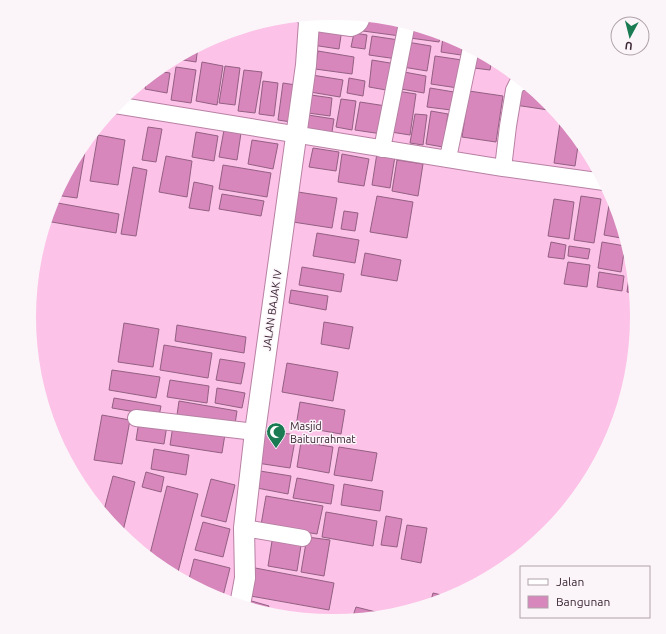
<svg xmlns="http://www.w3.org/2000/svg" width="666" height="634" viewBox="0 0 666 634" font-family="Ubuntu,sans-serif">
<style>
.building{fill:#d787bc;stroke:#936082}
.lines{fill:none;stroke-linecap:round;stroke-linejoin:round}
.minor-casing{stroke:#b781a4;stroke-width:18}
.tertiary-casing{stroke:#b781a4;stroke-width:22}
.minor{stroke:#fff;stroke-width:16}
.tertiary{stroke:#fff;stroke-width:20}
.labels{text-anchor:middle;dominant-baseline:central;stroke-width:3;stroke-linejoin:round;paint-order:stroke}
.street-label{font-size:11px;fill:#3c2634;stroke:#fbf5f9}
.poi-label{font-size:11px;fill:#3c2634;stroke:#fbf5f9;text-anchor:start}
</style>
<rect width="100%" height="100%" fill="#fcc2e7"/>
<path class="building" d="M 365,16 L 393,19 L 402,22 L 400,36 L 363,31 Z
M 315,25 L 342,29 L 339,49 L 312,45 Z
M 412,25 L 441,33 L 439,42 L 410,38 Z
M 354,33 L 367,35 L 365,49 L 351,47 Z
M 372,36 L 399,40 L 397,59 L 369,55 Z
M 443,37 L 453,38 L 463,43 L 461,55 L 441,52 Z
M 407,42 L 431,46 L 427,71 L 403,67 Z
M 198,46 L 196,62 L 177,59 L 178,57 Z
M 318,51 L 354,57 L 352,74 L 315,69 Z
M 477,51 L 492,59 L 490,70 L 474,68 Z
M 435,56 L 462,60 L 458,88 L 431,84 Z
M 372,60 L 396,64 L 392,91 L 369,87 Z
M 202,62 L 223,66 L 217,105 L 196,101 Z
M 498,62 L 502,64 L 509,70 L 497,68 Z
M 225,66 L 240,68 L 235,105 L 219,103 Z
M 176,67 L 196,70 L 191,103 L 171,100 Z
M 244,70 L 262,72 L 255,113 L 238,111 Z
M 156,71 L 170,73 L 167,93 L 145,89 L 147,78 Z
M 404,72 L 426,76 L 424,93 L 401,89 Z
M 312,75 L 343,80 L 340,97 L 310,92 Z
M 349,78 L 365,81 L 363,96 L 347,93 Z
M 263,81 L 278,83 L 274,116 L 259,114 Z
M 283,83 L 296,85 L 291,122 L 278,120 Z
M 518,86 L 532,89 L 548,102 L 555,111 L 515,105 Z
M 430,88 L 454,92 L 451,110 L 427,107 Z
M 397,91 L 416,94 L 410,135 L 391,132 Z
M 469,91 L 503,96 L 496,142 L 462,137 Z
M 311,95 L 332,98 L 330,116 L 308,113 Z
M 341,99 L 356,101 L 352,130 L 336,127 Z
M 360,102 L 386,106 L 382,134 L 355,130 Z
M 431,111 L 448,114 L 443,147 L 426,144 Z
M 415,114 L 427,115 L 423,145 L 410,143 Z
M 308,115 L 334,119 L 332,132 L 306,129 Z
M 560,123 L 566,124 L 579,139 L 575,166 L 554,163 Z
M 148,127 L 162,129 L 156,162 L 142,160 Z
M 224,130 L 241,133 L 237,160 L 219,157 Z
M 196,132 L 218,136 L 214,161 L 192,157 Z
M 98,135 L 125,140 L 118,185 L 90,181 Z
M 87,140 L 77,198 L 55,195 L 80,148 Z
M 252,140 L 278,144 L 273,169 L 248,164 Z
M 313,148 L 339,152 L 336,171 L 309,167 Z
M 377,153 L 395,156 L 390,188 L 372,185 Z
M 342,154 L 369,159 L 364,186 L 338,182 Z
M 166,156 L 192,161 L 187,197 L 159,192 Z
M 397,160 L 423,164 L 418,196 L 392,191 Z
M 223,165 L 271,173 L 267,197 L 219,189 Z
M 133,167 L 147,170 L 136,236 L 121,234 Z
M 194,182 L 213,186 L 209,211 L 189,208 Z
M 298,192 L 337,198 L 332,228 L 293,222 Z
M 222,194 L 264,201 L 261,216 L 219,209 Z
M 377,196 L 413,202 L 407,238 L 370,232 Z
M 581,196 L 601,199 L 594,243 L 574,240 Z
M 554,199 L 574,202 L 569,239 L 548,236 Z
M 610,199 L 613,199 L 614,201 L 622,228 L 621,238 L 604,235 Z
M 52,202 L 119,214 L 116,233 L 46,221 Z
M 344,211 L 358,213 L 355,231 L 341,229 Z
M 317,233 L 359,240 L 355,263 L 313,256 Z
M 551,242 L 566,245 L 564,259 L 548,257 Z
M 602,242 L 625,246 L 621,272 L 598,268 Z
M 569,246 L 590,249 L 588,259 L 568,256 Z
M 365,253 L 401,260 L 397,281 L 361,275 Z
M 568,262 L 590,265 L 587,287 L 564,284 Z
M 302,267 L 344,274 L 341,292 L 299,285 Z
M 630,271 L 633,272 L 635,293 L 627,292 Z
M 599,272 L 624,276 L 622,291 L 597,287 Z
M 291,290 L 328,296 L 326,310 L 289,303 Z
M 324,322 L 353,327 L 349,349 L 321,344 Z
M 124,323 L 159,329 L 153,367 L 118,362 Z
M 177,325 L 246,337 L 244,353 L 175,341 Z
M 164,345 L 212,353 L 208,378 L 160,370 Z
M 220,359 L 245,363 L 241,384 L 216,380 Z
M 287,363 L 338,372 L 333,401 L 282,392 Z
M 112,370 L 160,377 L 156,398 L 109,390 Z
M 170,380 L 209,386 L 207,403 L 167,397 Z
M 217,388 L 245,393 L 242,408 L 215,403 Z
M 114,398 L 161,406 L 159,416 L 112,408 Z
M 179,401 L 237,411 L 235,424 L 177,415 Z
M 300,402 L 345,410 L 341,434 L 296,426 Z
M 102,415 L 130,420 L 122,464 L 94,460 Z
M 139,421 L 167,425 L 164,444 L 136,440 Z
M 173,426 L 225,434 L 222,453 L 170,445 Z
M 263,430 L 296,435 L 290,468 L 257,463 Z
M 301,442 L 333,447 L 329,473 L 297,467 Z
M 339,447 L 377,453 L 372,481 L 334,475 Z
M 154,449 L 189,455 L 186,475 L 151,469 Z
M 260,471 L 291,476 L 288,494 L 257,488 Z
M 146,472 L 164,477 L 161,492 L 142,487 Z
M 113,476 L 135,482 L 122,535 L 118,532 L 103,514 Z
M 297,478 L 334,485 L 331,504 L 293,498 Z
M 211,479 L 235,485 L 226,522 L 201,516 Z
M 344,484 L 383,491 L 380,511 L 341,505 Z
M 167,486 L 198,494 L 177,576 L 164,570 L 149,558 Z
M 266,496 L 323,506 L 317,534 L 261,525 Z
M 326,512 L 377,521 L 373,546 L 322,537 Z
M 386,516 L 402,519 L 397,547 L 381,545 Z
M 203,522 L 230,529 L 223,557 L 195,550 Z
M 407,525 L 427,528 L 421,563 L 401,559 Z
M 273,535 L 302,539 L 297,571 L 268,566 Z
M 307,537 L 330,540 L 324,576 L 301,572 Z
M 194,559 L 230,568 L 222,600 L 216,598 L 188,583 Z
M 250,567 L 334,583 L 329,610 L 245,595 Z
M 433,593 L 450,597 L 430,604 Z
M 248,600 L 269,606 L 267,613 L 246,607 Z
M 356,607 L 384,614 L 383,616 L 352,619 Z
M 321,615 L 337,620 L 337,621 L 320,620 Z"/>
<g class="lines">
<defs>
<path id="minor" d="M 309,22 L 351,28 C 358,26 361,23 362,16
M 115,105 L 503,168 L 604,182
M 382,149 L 407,23
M 448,158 L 471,48
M 503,168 L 508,126 L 514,90 L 517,84 L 519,82 L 524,82
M 136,418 L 255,432
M 244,528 L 303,538"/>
<path id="tertiary" d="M 240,605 L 245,578 L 244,528 L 255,432 L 306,65 L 309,22 L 307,16"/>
</defs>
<use href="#minor" class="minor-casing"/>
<use href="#tertiary" class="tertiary-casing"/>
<use href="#minor" class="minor"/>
<use href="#tertiary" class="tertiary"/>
</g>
<defs>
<symbol id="mosque-pin" viewBox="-11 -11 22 30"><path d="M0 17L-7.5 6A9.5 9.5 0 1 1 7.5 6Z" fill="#1a7b53" stroke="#fbf5f9"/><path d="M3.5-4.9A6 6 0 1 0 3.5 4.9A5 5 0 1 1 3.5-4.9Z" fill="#fff"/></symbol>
</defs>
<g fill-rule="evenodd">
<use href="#mosque-pin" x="265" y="421" width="22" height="30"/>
</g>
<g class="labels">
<g class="street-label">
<text transform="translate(272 310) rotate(-82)">JALAN BAJAK IV</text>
</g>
<g class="poi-label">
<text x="290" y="426">Masjid<tspan x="290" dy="13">Baiturrahmat</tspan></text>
</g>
</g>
<path d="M0 0H666V634H0ZM36 317a297 297 0 1 1 594 0a297 297 0 1 1-594 0Z" fill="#fbf5f9" fill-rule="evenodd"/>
<rect x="520" y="566" width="130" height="52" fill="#fbf5f9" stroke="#afa2aa"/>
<rect x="528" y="579" width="20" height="6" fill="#ffffff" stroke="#afa2aa"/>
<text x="556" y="586" font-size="12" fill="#3c2634">Jalan</text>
<rect x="528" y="596" width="20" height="12" fill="#d787bc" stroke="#afa2aa"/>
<text x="556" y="606" font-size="12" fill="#3c2634">Bangunan</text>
<g transform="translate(630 36) rotate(187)"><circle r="19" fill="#fbf5f9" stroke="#afa2aa"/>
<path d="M0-3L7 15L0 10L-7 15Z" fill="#1a7b53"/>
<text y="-6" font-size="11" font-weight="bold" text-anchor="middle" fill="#3c2634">U</text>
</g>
</svg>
